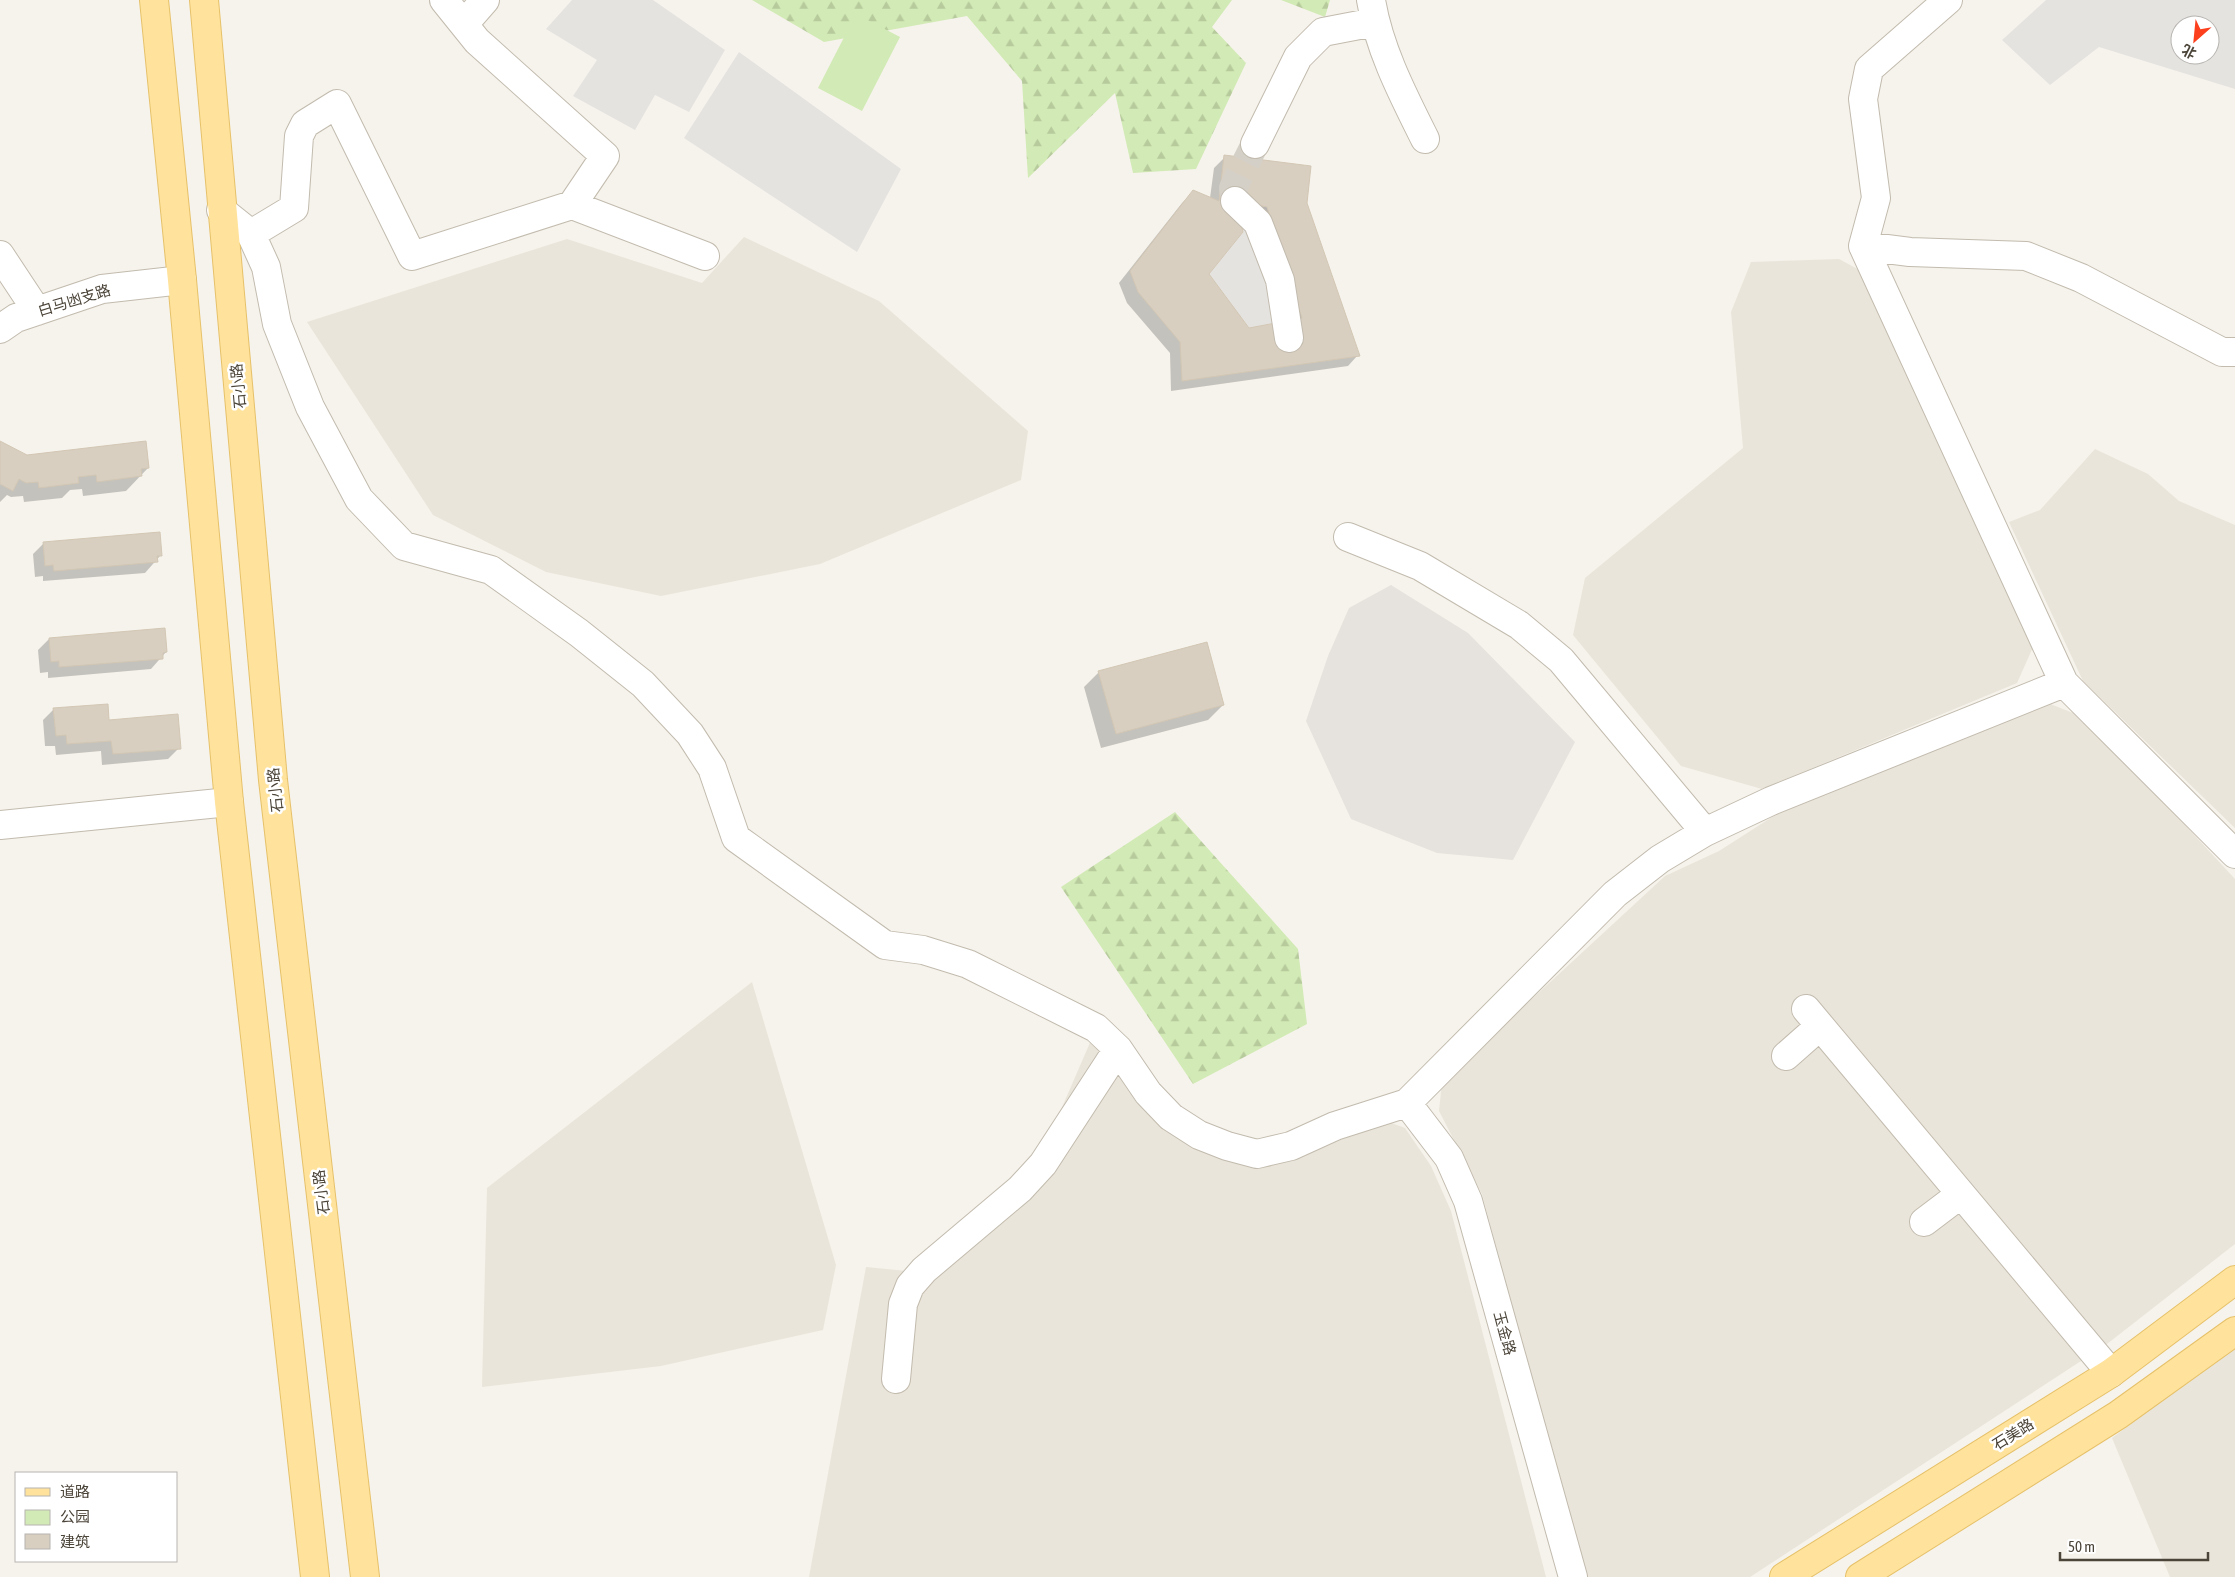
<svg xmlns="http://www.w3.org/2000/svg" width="2235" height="1577" viewBox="0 0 2235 1577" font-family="'Asap Condensed','Noto Sans SC',sans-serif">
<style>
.residential{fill:#eae5da}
.industrial{fill:#e6e2dd}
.forest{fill:url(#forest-firs)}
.park{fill:#d2eab5}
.parking{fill:#e5e3e0;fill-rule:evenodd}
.shadow{fill:#0003;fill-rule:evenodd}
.building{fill:#d8cfc1;stroke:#d3c7b4;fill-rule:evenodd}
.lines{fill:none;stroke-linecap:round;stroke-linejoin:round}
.minor-tunnel{stroke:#d4d0c8;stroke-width:28;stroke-dasharray:28 14;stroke-linecap:butt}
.minor-casing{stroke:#c2bbae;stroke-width:30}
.major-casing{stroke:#e6c16a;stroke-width:30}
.minor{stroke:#fff;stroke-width:28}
.major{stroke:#ffe39c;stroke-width:28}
.labels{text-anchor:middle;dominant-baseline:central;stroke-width:5;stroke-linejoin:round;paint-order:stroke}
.street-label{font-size:15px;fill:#4b4439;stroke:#fff}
</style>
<defs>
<pattern id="forest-firs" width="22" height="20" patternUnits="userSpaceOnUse" patternTransform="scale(1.25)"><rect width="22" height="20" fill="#d2eab5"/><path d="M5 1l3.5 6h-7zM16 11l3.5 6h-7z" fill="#b6ca9c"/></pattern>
</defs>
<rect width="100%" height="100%" fill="#f6f3ec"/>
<path class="residential" d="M 744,237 L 879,301 L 1028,431 L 1021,480 L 820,564 L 661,596 L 546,572 L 433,515 L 307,322 L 567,239 L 702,283 Z
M 1839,259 L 1867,274 L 2034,645 L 2017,683 L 1762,789 L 1681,766 L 1573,635 L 1585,578 L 1743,448 L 1731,312 L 1751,262 Z
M 2095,449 L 2148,474 L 2179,501 L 2235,525 L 2235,828 L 2083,681 L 2009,522 L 2040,510 Z
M 2045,702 L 2086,718 L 2235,879 L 2235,1244 L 2107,1344 L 1750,1577 L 1584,1577 L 1482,1194 L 1439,1111 L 1442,1082 L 1665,876 L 1719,851 L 1783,810 Z
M 752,982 L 836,1265 L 823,1330 L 661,1366 L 482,1387 L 487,1188 Z
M 1092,1038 L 1137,1103 L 1166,1130 L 1193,1148 L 1222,1159 L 1256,1166 L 1294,1160 L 1345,1138 L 1378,1118 L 1405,1128 L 1431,1166 L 1451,1211 L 1546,1577 L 809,1577 L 866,1267 L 907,1271 L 965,1225 L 1033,1159 L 1050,1135 Z
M 2235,1347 L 2235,1577 L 2170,1577 L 2112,1438 Z"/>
<path class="industrial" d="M 1391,585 L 1468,633 L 1575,742 L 1513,860 L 1437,853 L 1351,819 L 1306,721 L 1328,656 L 1349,608 Z"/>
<path class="forest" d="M 752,0 L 1232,0 L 1212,27 L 1246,63 L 1196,169 L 1133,173 L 1115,93 L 1028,178 L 1022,81 L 967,16 L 824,42 Z
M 1281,0 L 1330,0 L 1325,17 Z
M 1175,812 L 1298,949 L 1307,1024 L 1193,1084 L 1061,887 Z"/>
<path class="park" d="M 856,14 L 900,37 L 862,111 L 818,88 Z"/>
<path class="parking" d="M 572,0 L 653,0 L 725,50 L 689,112 L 655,95 L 635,130 L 573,96 L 597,60 L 546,29 Z
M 2046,0 L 2235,0 L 2235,89 L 2099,47 L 2050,85 L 2002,40 ZM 2180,25 L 2210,25 L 2210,55 L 2180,55 Z
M 739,52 L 901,169 L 857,252 L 684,138 Z
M 1235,201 L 1267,207 L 1302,318 L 1249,328 L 1209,274 L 1243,232 Z"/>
<path class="shadow" d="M 1225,157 L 1306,203 L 1358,355 L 1348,366 L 1171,391 L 1170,353 L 1127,303 L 1119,283 L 1182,203 L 1193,192 L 1210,198 L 1214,168 ZM 1237,214 L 1256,218 L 1289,322 L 1249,330 L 1207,274 Z
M 0,443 L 27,456 L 148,468 L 126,491 L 83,496 L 82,489 L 70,490 L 62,498 L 24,502 L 23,496 L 11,497 L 7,495 L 0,502 Z
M 44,543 L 160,556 L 145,573 L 43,581 L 43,576 L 35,577 L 33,554 Z
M 49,639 L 166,652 L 151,669 L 48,678 L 48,672 L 40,673 L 38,650 Z
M 1099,672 L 1223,705 L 1208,720 L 1101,748 L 1084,687 Z
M 54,709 L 108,721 L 179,748 L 168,759 L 102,765 L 101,751 L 56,755 L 55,746 L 45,746 L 43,720 Z"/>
<path class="building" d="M 1224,155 L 1311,166 L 1307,203 L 1360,356 L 1182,381 L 1180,342 L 1138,292 L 1130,271 L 1193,190 L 1219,201 ZM 1235,201 L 1267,207 L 1302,318 L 1249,328 L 1209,274 L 1243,232 Z
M 0,441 L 27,455 L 146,441 L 149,468 L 141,469 L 142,476 L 97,482 L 96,475 L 78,477 L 79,483 L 39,488 L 38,482 L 26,483 L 19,479 L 13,491 L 0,484 Z
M 160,532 L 162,556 L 157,556 L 158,562 L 54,571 L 53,565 L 45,566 L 43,542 Z
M 165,628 L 167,652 L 163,653 L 163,659 L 59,667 L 59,661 L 51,662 L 49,638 Z
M 1207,642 L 1224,705 L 1116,734 L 1098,671 Z
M 108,704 L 109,720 L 178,714 L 181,749 L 113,754 L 111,741 L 67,744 L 66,735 L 56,736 L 53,708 Z"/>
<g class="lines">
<path class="minor-tunnel" d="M 1235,201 L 1233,188 L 1255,144"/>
<defs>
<path id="minor" d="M 444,0 L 477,41 L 605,156 L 572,205
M 1371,0 C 1379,49 1403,95 1425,139
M 1948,0 L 1869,69 L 1863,99 L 1876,198 L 1863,246 L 2064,683 L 2235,854
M 464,24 L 485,0
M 1255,144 L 1298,57 L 1323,32 L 1375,22
M 1235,201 L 1258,223 L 1280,280 L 1289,338
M 221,210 L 251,234 L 266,267 L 277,324 L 310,407 L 359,499 L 404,546 L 491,570 L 579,633 L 643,684 L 690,734 L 712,768 L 736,838 L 885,945 L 923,950 L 968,964 L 1096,1028 L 1118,1049 L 1148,1093 L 1171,1117 L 1199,1135 L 1227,1146 L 1257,1154 L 1291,1146 L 1335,1126 L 1407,1103 L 1615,894 L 1660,859 L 1705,832 L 1771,801 L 2064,683
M 251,234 L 294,208 L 299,136 L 305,124 L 337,104 L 412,256 L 572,205 L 705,256
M 1863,246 L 1910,252 L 2026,256 L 2081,278 L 2222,352 L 2235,352
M 0,255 L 37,311
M 0,329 L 16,318 L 102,289 L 182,280
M 1348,537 L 1420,566 L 1519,625 L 1561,660 L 1705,832
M 0,825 L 229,802
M 1806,1009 L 2111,1373
M 1786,1056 L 1820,1026
M 1407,1103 L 1449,1158 L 1468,1201 L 1573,1577
M 1924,1222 L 1961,1194
M 896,1379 L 903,1304 L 910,1286 L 924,1270 L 1020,1189 L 1043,1164 L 1118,1049"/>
<path id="major" d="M 154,0 L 182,280 L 229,802 L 315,1577
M 204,0 L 273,780 L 365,1577
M 1784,1577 L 2111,1373 L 2235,1280
M 1860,1577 L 2118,1415 L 2235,1331"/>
</defs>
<use href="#minor" class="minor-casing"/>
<use href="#major" class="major-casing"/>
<use href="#minor" class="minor"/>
<use href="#major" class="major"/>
</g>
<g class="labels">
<g class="street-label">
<text transform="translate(74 300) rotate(-17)">白马凼支路</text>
<text transform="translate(238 386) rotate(-95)">石小路</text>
<text transform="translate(275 790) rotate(-96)">石小路</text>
<text transform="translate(321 1192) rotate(-97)">石小路</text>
<text transform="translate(1505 1333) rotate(75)">玉金路</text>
<text transform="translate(2013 1434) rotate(-32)">石美路</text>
</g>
</g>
<rect x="15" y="1472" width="162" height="90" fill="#ffffff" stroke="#b7b4b0"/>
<rect x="25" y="1488" width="25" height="8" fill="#ffe39c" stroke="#b7b4b0"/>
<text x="60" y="1497" font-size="15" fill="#4b4439">道路</text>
<rect x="25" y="1510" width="25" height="15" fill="#d2eab5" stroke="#b7b4b0"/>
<text x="60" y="1522" font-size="15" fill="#4b4439">公园</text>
<rect x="25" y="1534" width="25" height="15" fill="#d8cfc1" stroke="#b7b4b0"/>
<text x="60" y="1547" font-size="15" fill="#4b4439">建筑</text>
<g transform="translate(2195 40) rotate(207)"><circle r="24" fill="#ffffff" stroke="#b7b4b0"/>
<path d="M0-4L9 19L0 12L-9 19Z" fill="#fc3f1d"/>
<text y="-8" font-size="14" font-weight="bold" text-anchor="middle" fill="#4b4439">北</text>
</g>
<path d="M2060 1552v8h148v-8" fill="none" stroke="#4b4439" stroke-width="2.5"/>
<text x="2068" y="1552" font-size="15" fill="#4b4439" stroke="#ffffff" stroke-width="4" paint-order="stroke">50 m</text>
</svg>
